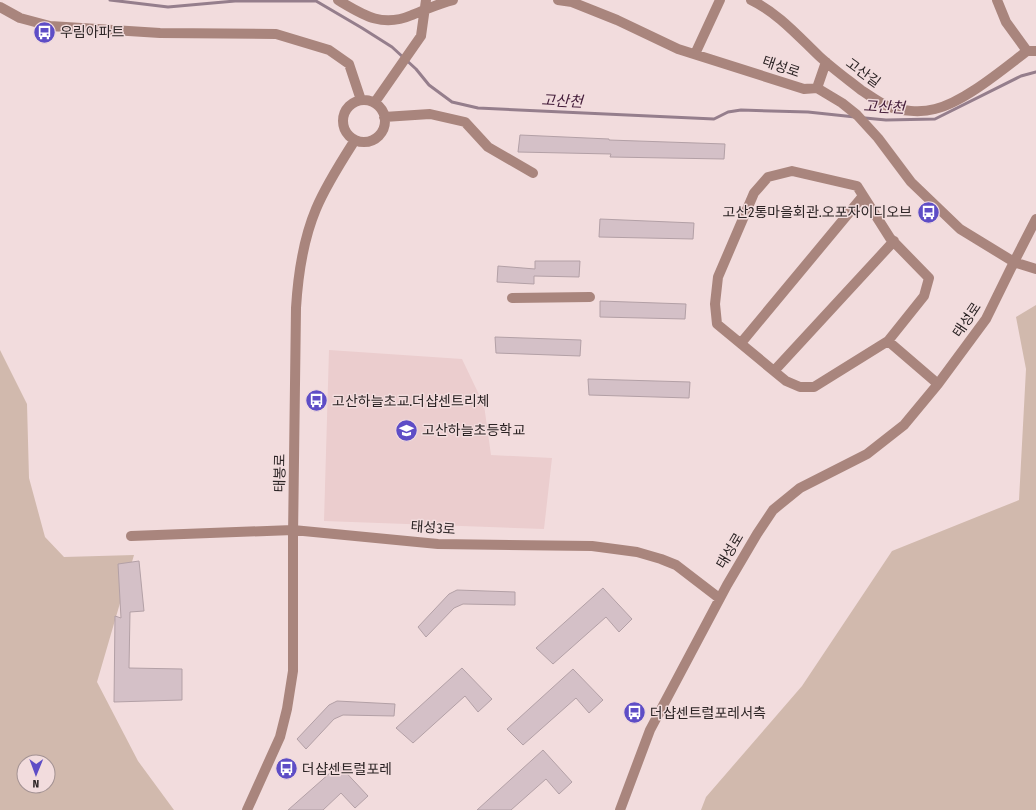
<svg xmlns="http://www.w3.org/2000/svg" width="1036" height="810" viewBox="0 0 1036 810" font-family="'Fira Sans Condensed','Noto Sans KR',sans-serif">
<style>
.built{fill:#ebcdce}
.green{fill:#d1b9ad;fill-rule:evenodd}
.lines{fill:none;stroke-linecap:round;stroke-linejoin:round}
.stream{stroke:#957e8c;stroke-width:3}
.building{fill:#d4c0c7;stroke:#b3a0a6}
.minor{stroke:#a9857d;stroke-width:10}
.labels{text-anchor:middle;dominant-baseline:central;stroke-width:3;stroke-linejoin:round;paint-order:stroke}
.poi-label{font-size:14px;fill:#2c2425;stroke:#f2dcdd;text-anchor:start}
.street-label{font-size:14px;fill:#2c2425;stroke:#f2dcdd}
.water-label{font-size:15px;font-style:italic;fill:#421b38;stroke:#f2dcdd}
</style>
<rect width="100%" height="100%" fill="#f2dcdd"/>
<path class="built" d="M 329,350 L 462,359 L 484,405 L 491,455 L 552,458 L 544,529 L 324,521 Z"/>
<path class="green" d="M 1036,305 L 1036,810 L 701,810 L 706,797 L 802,686 L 892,551 L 1019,500 L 1026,369 L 1016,317 Z
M 0,350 L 27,404 L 29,478 L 45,537 L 64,557 L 134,555 L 97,682 L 138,761 L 174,810 L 0,810 ZM 24,762 L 48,762 L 48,786 L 24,786 Z"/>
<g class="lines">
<path class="stream" d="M 110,0 L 168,7 L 235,1 L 316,1 L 362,28 L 392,47 L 416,69 L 429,85 L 452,102 L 478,108 L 714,119 L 728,112 L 741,110 L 808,112 L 855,117
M 865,118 L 886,120 L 935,119 L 1021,76 L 1036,72"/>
</g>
<path class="building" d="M 520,135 L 609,139 L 609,140 L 725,144 L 724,159 L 610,157 L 611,154 L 518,152 Z
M 600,219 L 694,223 L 693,239 L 599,237 Z
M 535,261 L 580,261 L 579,277 L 534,276 L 534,284 L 497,282 L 498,266 L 535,269 Z
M 600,301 L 686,304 L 685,319 L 600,317 Z
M 495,337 L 581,340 L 580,356 L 496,353 Z
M 588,379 L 690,382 L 689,398 L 589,395 Z
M 139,561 L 144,611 L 130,612 L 129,668 L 182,669 L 182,700 L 114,702 L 115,616 L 121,618 L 118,564 Z
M 603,588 L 632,619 L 619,632 L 606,617 L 553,664 L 536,648 Z
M 457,590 L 515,592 L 515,605 L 463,604 L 454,608 L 426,637 L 418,627 L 449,594 Z
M 462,668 L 492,699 L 478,712 L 465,696 L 413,743 L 396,728 Z
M 573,669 L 603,700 L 589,713 L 576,698 L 523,745 L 507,729 Z
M 337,701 L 395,704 L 394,716 L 343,715 L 334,719 L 306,749 L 297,739 L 329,705 Z
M 543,750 L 572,782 L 559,794 L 546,779 L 511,810 L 477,810 Z
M 339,765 L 368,796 L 355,808 L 341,793 L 323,810 L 288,810 Z"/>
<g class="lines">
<path class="minor" d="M 338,0 C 363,15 382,28 412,15 C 426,10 439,3 453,0
M 558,0 L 572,2 L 617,20 L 678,49 L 804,89 L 817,88 L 842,103 L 857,115 L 878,138 L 911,182 L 960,229 L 1014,262 L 986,319 L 938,384 L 904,425 L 867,454 L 800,488 L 773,510 L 757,534 L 727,585 L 650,730 L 620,810
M 751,0 C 778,13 798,36 819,56 C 832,68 847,79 861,90 C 869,95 878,102 887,106 C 901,111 920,113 935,109 C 964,102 1002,70 1027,51 L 1036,51
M 997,0 L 1006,22 L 1027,51
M 0,7 L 20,18 L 50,26 L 160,33 L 276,34 L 329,50 L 349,64 L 361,100
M 695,54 L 720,0
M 817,88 L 826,62
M343 121a21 21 0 1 1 42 0a21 21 0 1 1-42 0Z
M 375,102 L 421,36 L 426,0
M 384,117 L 430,114 L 465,122 L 488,147 L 533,173
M 792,171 L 857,186 L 890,238 L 929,278 L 924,296 L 888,341 L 814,387 L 800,387 L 786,381 L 717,324 L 715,304 L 718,277 L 754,193 L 768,177 Z
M 1036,219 L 1014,262 L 1036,269
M 512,298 L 590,297
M 888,341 L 938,384
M 741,343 L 863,196
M 774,371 L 894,241
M 131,536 L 293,530 L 438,544 L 592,546 L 637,552 L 661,559 L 676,565 L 719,598
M 247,810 L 280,737 L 287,709 L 293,671 L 293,536 L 296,308 C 298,275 303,240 316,209 C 326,185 341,162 355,140"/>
</g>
<defs>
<symbol id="bus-disc" viewBox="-11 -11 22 22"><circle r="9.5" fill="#5e4dc6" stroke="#f2dcdd"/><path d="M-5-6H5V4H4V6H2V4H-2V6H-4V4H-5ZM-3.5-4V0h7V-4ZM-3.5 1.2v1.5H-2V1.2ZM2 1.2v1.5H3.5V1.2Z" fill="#fff"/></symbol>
<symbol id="school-disc" viewBox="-11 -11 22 22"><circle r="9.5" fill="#5e4dc6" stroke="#f2dcdd"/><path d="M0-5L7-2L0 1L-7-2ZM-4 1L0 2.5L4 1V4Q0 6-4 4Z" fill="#fff"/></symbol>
</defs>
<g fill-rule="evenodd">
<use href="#bus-disc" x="32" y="20" width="25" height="25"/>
<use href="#bus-disc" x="916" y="200" width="25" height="25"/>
<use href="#bus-disc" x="304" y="388" width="25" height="25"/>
<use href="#school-disc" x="394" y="418" width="25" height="25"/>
<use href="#bus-disc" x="622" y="700" width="25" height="25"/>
<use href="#bus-disc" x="274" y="756" width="25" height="25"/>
</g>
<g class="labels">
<g class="poi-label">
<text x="60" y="32">우림아파트</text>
<text x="912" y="212" text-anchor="end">고산2통마을회관.오포자이디오브</text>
<text x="332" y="401">고산하늘초교.더샵센트리체</text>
<text x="422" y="430">고산하늘초등학교</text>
<text x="650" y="713">더샵센트럴포레서측</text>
<text x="302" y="769">더샵센트럴포레</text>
</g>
<g class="street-label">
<text transform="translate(781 67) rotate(19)">태성로</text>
<text transform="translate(863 73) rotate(36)">고산길</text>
<text transform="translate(967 320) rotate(-56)">태성로</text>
<text transform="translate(280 473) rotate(-89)">태봉로</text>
<text transform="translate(433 528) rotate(4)">태성3로</text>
<text transform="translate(730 551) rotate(-59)">태성로</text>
</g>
<g class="water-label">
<text transform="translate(562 101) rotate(3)">고산천</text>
<text transform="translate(884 107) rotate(3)">고산천</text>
</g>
</g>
<g transform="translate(36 774) rotate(181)"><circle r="19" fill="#f2dcdd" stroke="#a39293"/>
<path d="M0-3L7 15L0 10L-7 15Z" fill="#5e4dc6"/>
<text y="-6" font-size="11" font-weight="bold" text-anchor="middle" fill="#2c2425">N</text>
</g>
</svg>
